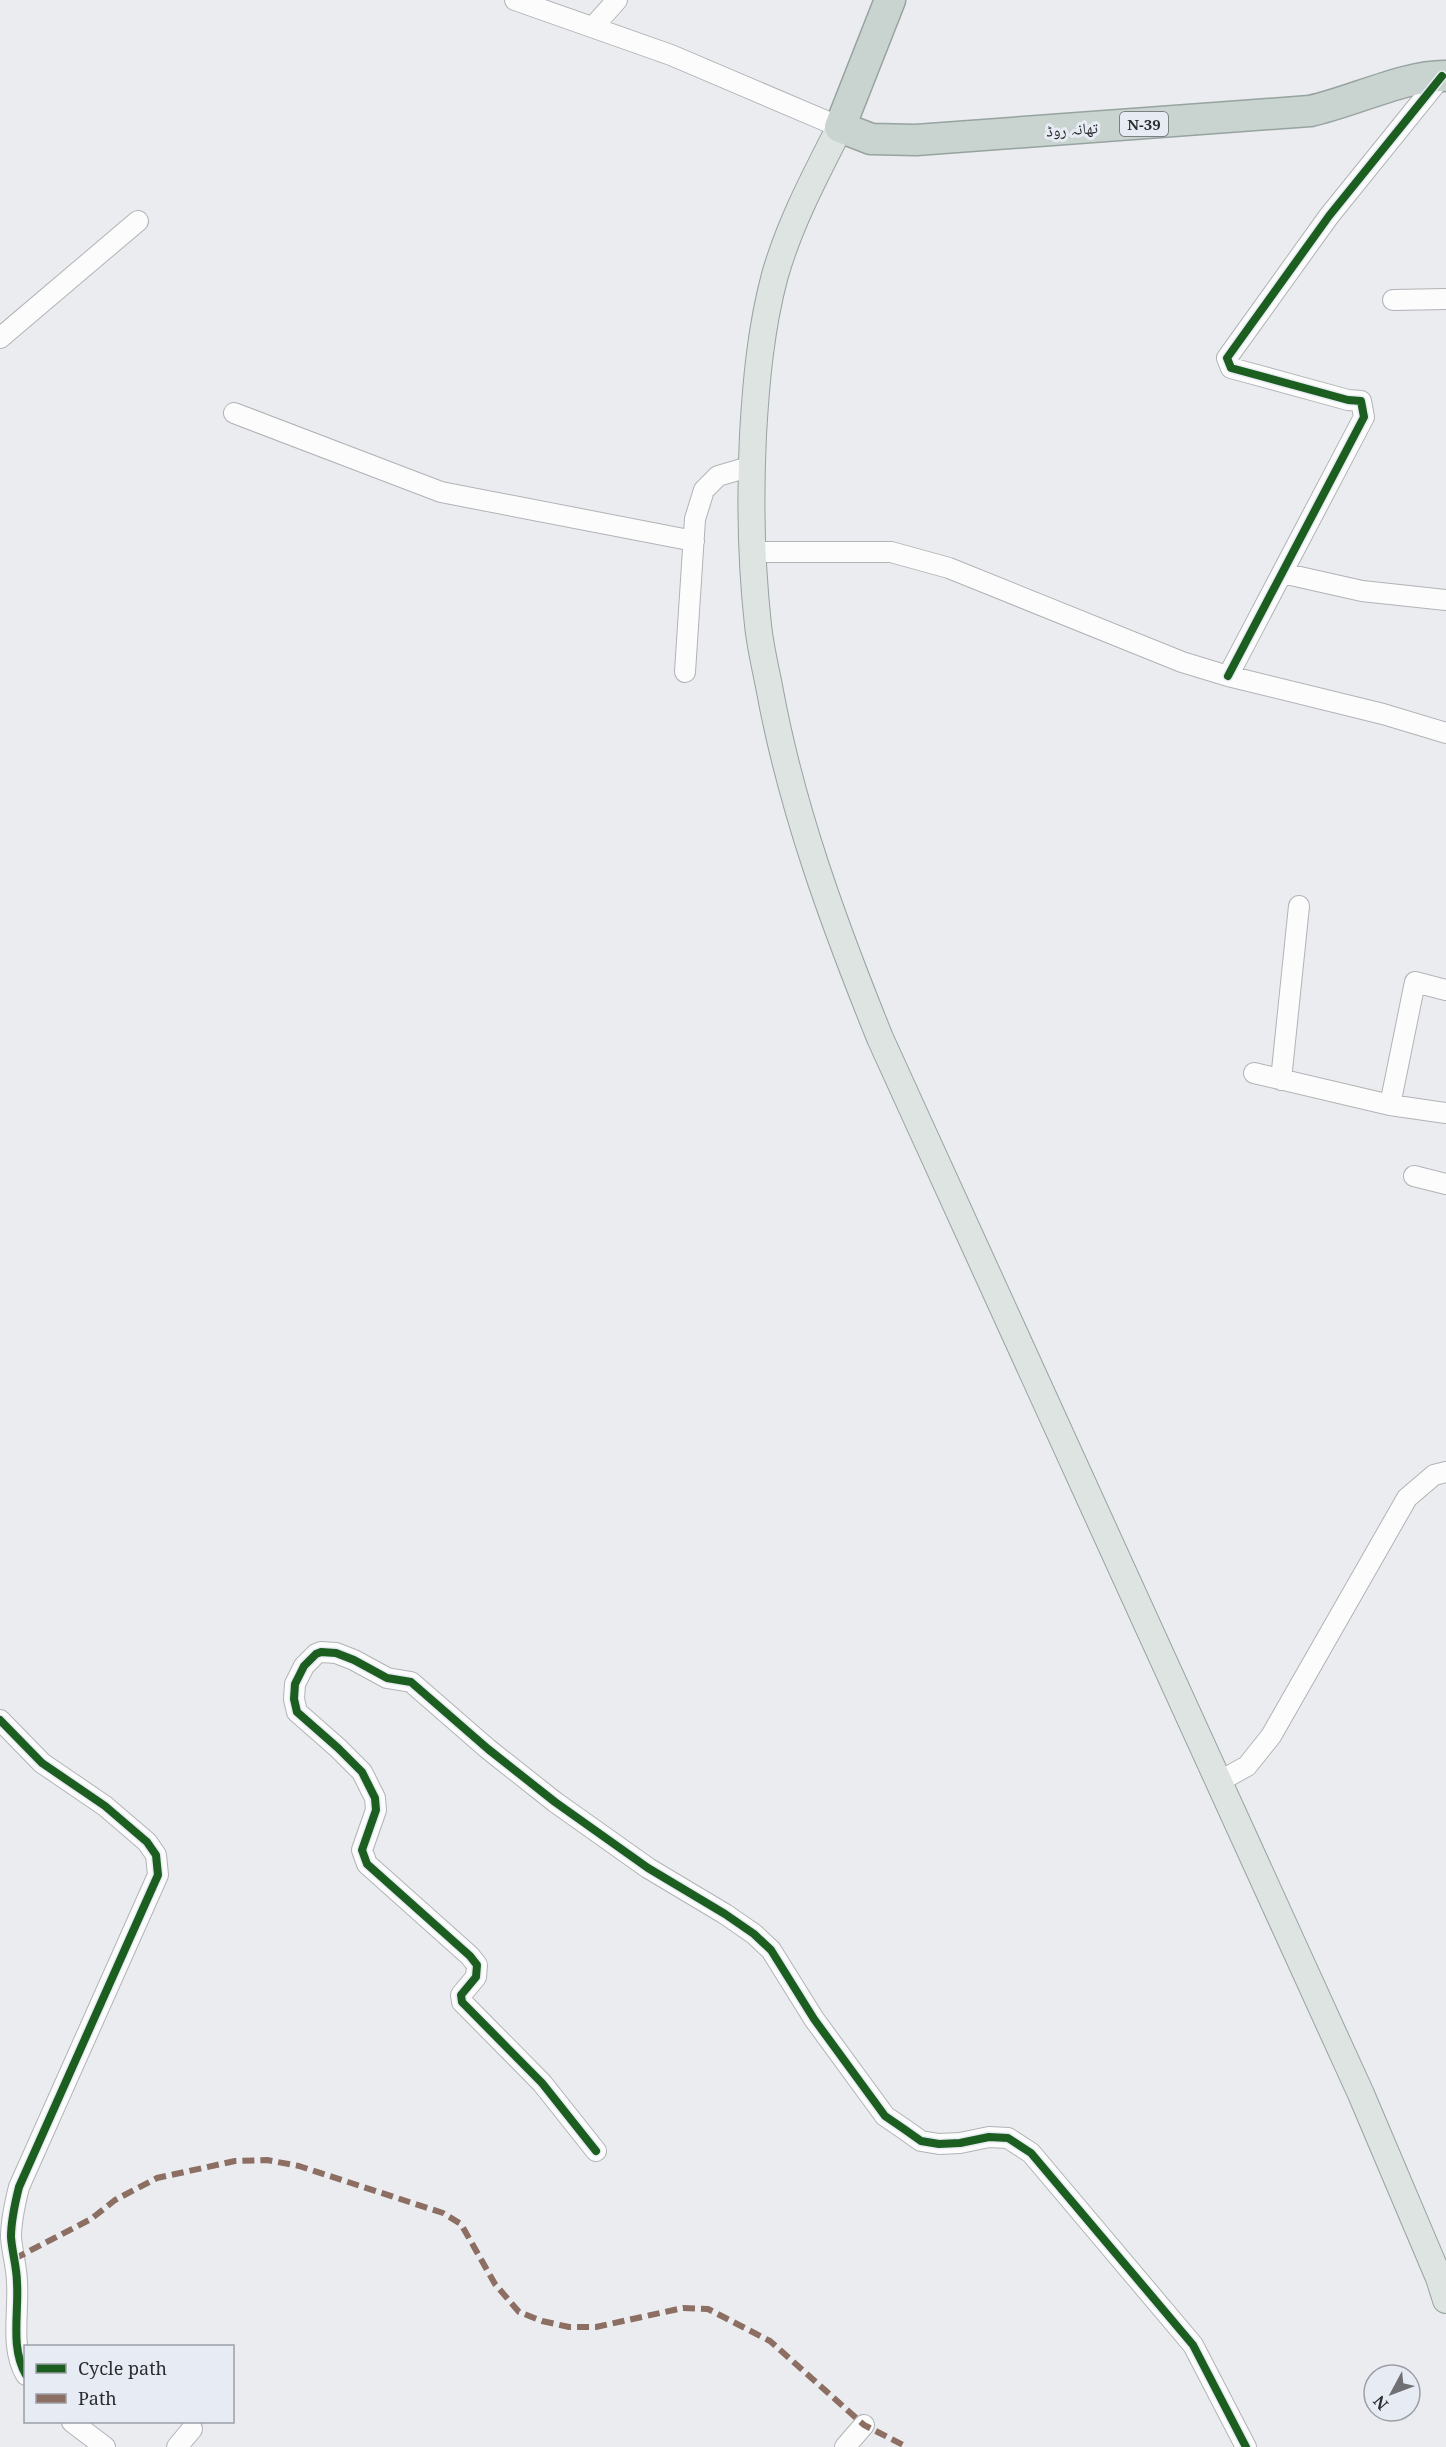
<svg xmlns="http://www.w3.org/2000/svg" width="1446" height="2447" viewBox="0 0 1446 2447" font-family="'Noto Serif','Noto Naskh Arabic',serif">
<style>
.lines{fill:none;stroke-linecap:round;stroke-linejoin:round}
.minor-casing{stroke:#b1b3b6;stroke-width:22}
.major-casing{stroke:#97a39f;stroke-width:28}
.highway-casing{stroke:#97a39f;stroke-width:33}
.minor{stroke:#fcfcfd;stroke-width:20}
.major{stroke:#dde4e1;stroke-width:26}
.highway{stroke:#c9d3cf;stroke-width:30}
.quiet{stroke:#8d6e63;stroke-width:6;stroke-dasharray:12 6;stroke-linecap:butt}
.cycleway-casing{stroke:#e7ebf3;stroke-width:11}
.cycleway{stroke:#1b5e20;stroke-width:8}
.labels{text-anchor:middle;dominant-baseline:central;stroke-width:6;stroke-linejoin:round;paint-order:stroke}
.shield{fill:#e7ebf3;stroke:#64666a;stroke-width:1.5}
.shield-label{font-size:15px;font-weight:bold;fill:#2c2d30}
.street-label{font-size:16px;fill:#2c2d30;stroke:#e7ebf3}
</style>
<rect width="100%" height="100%" fill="#eaecf0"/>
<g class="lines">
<defs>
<path id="minor" d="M 515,0 L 671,55 L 840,127
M 593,27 L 617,0
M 1393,300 L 1446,299
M 0,338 L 138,221
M 234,413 L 441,492 L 694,541
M 752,552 L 891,552 L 949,568 L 1182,662 L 1228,676 L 1383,714 L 1446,733
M 1282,573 L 1362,591 L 1446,600
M 685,672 L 695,519 L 704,490 L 718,476 L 752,466
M 1228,676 L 1364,417 L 1361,401 L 1348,400 L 1231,368 L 1227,358 L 1329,216 L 1442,76
M 1254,1073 L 1390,1105 L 1446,1113
M 1281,1080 L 1299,906
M 1390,1105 L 1415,982 L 1446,990
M 1414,1176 L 1446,1184
M 0,1720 L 42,1763 L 105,1806 L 147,1842 L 156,1855 L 158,1875 L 19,2187 C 15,2203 11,2220 11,2237 C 12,2252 17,2268 17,2283 C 19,2313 10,2348 26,2375
M 1220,1781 L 1247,1766 L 1271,1736 L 1407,1498 L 1434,1475 L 1446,1472
M 596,2151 L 542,2083 L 462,2002 L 461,1995 L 476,1977 L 477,1965 L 470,1956 L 367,1864 L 362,1850 L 376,1810 L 375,1798 L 362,1772 L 338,1748 L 297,1712 L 294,1699 L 295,1684 L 304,1666 L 316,1654 L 321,1652 L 336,1653 L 354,1660 L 387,1678 L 411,1682 L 488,1749 L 555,1802 L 648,1868 L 725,1914 L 754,1934 L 771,1950 L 814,2019 L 885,2116 L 904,2129 L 921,2141 L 939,2144 L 960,2143 L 989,2137 L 1008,2138 L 1031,2153 L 1193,2345 L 1246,2447
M 72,2422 L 105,2447
M 177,2447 L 192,2429
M 845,2447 L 864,2425"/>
<path id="major" d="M 840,127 C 815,176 790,223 775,275 C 761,327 756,381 753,435 C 750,498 751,562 758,625 C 760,645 765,666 769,686 C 791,808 834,924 880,1038 L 1361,2094 L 1439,2278 L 1446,2300"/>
<path id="highway" d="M 890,0 L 840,127 L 871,139 L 916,140 L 1310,111 C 1352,102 1406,75 1446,76"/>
</defs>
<use href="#minor" class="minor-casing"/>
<use href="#major" class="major-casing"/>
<use href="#highway" class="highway-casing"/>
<use href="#minor" class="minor"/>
<use href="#major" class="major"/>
<use href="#highway" class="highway"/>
<path class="quiet" d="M 14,2259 L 91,2219 L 115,2200 L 157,2178 L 235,2161 L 267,2160 L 299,2166 L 443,2213 L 461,2224 L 495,2284 L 519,2312 L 542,2321 L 569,2327 L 596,2327 L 683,2308 L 708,2309 L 770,2341 L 864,2425 L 907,2447"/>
<defs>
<path id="cycleway" d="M 1228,676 L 1364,417 L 1361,401 L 1348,400 L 1231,368 L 1227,358 L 1329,216 L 1442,76
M 0,1720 L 42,1763 L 105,1806 L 147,1842 L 156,1855 L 158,1875 L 19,2187 C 15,2203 11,2220 11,2237 C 12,2252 17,2268 17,2283 C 19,2313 10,2348 26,2375
M 596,2151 L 542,2083 L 462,2002 L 461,1995 L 476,1977 L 477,1965 L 470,1956 L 367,1864 L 362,1850 L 376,1810 L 375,1798 L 362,1772 L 338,1748 L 297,1712 L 294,1699 L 295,1684 L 304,1666 L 316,1654 L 321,1652 L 336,1653 L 354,1660 L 387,1678 L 411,1682 L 488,1749 L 555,1802 L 648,1868 L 725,1914 L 754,1934 L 771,1950 L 814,2019 L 885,2116 L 904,2129 L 921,2141 L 939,2144 L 960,2143 L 989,2137 L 1008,2138 L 1031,2153 L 1193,2345 L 1246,2447"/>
</defs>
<use href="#cycleway" class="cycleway-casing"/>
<use href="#cycleway" class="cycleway"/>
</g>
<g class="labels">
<rect class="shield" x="1120" y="112" width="48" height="24" rx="4.5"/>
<g class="shield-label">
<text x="1144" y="124">N-39</text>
</g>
<g class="street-label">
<text transform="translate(1072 129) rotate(-4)">تھانہ روڈ</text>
</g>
</g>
<rect x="24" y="2345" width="210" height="78" fill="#e7ebf3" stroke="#9c9fa5" stroke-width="1.5"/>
<rect x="36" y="2364" width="30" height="9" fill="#1b5e20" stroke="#9c9fa5" stroke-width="1.5"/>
<text x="78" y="2375" font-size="18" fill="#2c2d30">Cycle path</text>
<rect x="36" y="2394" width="30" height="9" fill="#8d6e63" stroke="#9c9fa5" stroke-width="1.5"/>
<text x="78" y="2405" font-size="18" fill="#2c2d30">Path</text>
<g transform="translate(1392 2393) rotate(229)"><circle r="28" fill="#e7ebf3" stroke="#9c9fa5" stroke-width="1.5"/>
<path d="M0-4.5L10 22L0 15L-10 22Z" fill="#6e7073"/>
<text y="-9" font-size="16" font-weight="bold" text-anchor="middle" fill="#2c2d30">N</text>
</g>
</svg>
